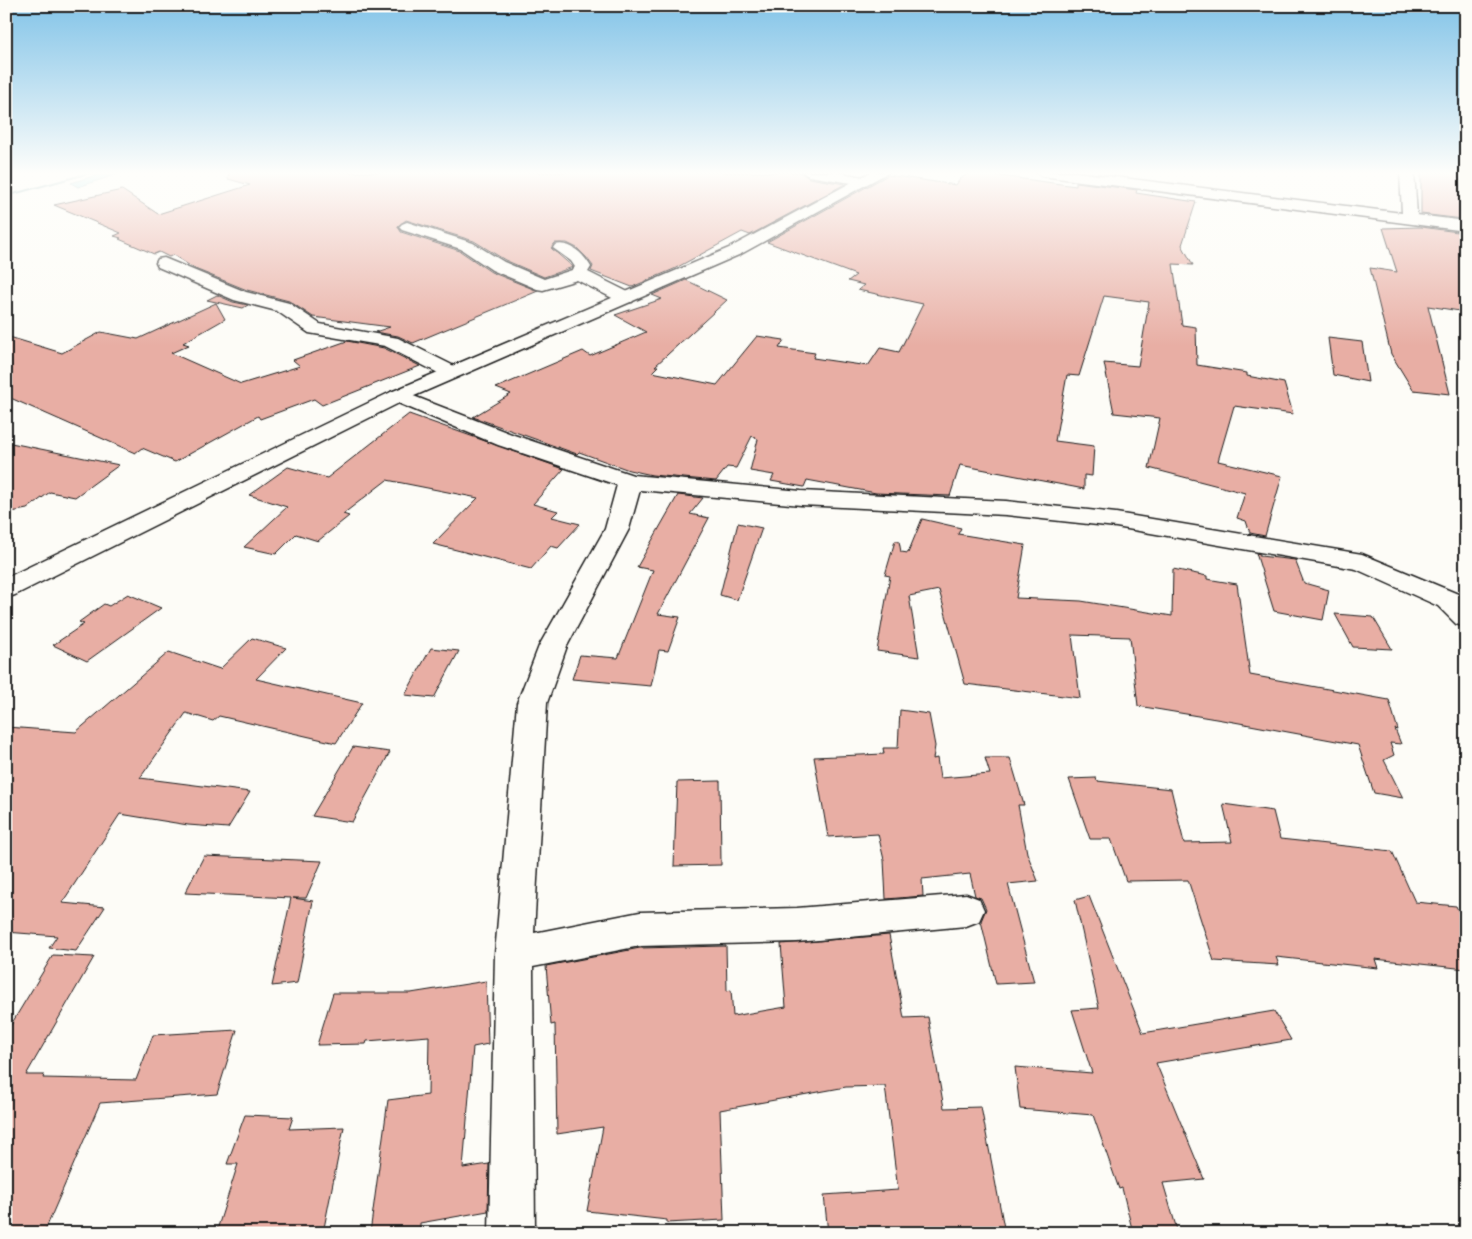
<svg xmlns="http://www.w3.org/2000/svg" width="1472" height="1239" viewBox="0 0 1472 1239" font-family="Caveat,sans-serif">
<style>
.water{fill:#8cdce9;stroke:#5f8f97}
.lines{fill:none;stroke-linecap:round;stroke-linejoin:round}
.stream{fill:#5f8f97;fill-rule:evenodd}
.building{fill:#e8aea4;stroke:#1c1c1c}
.minor-casing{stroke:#1c1c1c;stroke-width:3}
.tertiary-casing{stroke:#1c1c1c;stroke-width:3}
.minor{fill:#fdfcf7;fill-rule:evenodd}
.tertiary{fill:#fdfcf7;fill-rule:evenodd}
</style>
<rect width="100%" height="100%" fill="#fdfcf7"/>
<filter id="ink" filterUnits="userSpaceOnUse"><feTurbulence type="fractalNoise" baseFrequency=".02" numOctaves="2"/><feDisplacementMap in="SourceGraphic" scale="10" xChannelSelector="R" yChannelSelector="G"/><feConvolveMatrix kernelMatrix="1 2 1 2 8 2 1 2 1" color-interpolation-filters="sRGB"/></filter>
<g filter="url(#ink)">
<path class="water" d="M 106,172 L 124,172 L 78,187 L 71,183 Z"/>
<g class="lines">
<path class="stream" d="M 89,172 L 97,172 L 6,197 L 6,195 Z"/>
</g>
<path class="building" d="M 229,172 L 800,172 L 809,178 L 845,184 L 750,235 L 742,232 L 674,269 L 632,287 L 591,271 L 593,266 L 586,257 L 577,248 L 567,243 L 555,243 L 551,248 L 573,267 L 544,277 L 505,260 L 474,241 L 406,220 L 398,226 L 401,232 L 460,251 L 491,272 L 538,291 L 413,343 L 398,336 L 375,332 L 390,327 L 313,317 L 289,301 L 247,290 L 195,269 L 173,255 L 169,257 L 159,252 L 154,254 L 119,239 L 121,238 L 114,236 L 121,233 L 54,205 L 122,190 L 158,214 L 250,185 L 228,179 Z
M 971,172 L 1076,186 L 1076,182 L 1137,190 L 1136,193 L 1196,202 L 1182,245 L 1193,265 L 1173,264 L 1182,325 L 1196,327 L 1197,365 L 1247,373 L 1247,376 L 1284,383 L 1293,414 L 1234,406 L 1218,461 L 1282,476 L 1265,536 L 1250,533 L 1246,521 L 1237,518 L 1245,493 L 1149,468 L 1160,418 L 1114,413 L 1104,363 L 1138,366 L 1149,302 L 1104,296 L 1079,376 L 1067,375 L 1055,441 L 1094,446 L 1092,476 L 1084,475 L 1084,489 L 960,465 L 950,496 L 876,493 L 807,480 L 804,487 L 771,481 L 774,475 L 750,471 L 758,439 L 752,436 L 736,468 L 727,467 L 716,481 L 652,475 L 629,470 L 579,452 L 577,454 L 473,417 L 511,394 L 496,388 L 583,351 L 590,356 L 646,332 L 615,315 L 662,299 L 652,295 L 686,280 L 727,300 L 655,366 L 658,366 L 652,372 L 717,385 L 757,336 L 784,340 L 779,348 L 815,353 L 813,358 L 868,366 L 880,348 L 899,352 L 923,304 L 858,290 L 864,285 L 848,281 L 856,275 L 767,242 L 888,175 L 956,185 L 960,179 Z
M 1421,172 L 1459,172 L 1463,219 L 1421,214 Z
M 1421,227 L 1465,233 L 1466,312 L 1428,306 L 1450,394 L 1413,390 L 1391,354 L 1370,268 L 1397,272 L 1383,228 Z
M 217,295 L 233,302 L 248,305 L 243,308 L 207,300 Z
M 216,303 L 225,319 L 183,343 L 189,345 L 171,353 L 241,384 L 300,366 L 293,360 L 347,341 L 384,348 L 420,366 L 322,405 L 314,399 L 260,419 L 258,416 L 175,462 L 142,448 L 135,453 L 6,396 L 6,336 L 62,353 L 101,332 L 138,339 Z
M 1328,338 L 1362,342 L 1368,382 L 1333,375 Z
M 409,414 L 564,469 L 533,504 L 558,511 L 552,517 L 580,524 L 558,548 L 551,546 L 531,569 L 433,544 L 478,498 L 387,480 L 343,514 L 349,516 L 318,541 L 296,534 L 276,554 L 244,547 L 287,507 L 249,495 L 288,467 L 327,478 Z
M 6,442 L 119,465 L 75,497 L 50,492 L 27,509 L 6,513 Z
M 678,495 L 703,498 L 690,514 L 709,518 L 658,614 L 680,617 L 668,651 L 659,650 L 651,686 L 572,679 L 580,655 L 618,658 L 653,570 L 637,567 Z
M 922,519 L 961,528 L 958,534 L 1025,545 L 1016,598 L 1081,601 L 1172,616 L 1173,569 L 1207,576 L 1207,579 L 1237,584 L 1250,675 L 1389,700 L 1398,730 L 1395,729 L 1401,744 L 1390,743 L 1394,755 L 1384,760 L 1403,798 L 1374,793 L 1358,745 L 1234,722 L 1138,706 L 1130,637 L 1072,635 L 1080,698 L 965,684 L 939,590 L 909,596 L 919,657 L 877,651 L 890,576 L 885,575 L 895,541 L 899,541 L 901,552 L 908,553 Z
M 738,523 L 762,528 L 737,600 L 720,595 Z
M 1256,553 L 1260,554 L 1260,556 L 1295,560 L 1304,583 L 1329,590 L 1323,620 L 1274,611 Z
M 128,594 L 161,608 L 87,661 L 53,645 L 84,624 L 79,622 L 104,604 L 109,606 Z
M 1335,614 L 1373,617 L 1392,649 L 1353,647 Z
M 252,638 L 286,648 L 256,679 L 362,703 L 336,743 L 219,716 L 213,721 L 186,713 L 140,778 L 250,792 L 228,828 L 188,825 L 120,814 L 62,903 L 105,907 L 76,951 L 49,948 L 57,936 L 6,932 L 6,727 L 76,732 L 169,652 L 220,669 Z
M 431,648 L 459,651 L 434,698 L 405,695 Z
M 900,710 L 929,714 L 935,746 L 933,759 L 937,758 L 940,778 L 990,774 L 985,758 L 1010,758 L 1024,805 L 1018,805 L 1027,853 L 1038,881 L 1008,884 L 1034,982 L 996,984 L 981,921 L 986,909 L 981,898 L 975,896 L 970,874 L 922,879 L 923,896 L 886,899 L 884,860 L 878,834 L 828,837 L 814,757 L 884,754 L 883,748 L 898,748 Z
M 353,747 L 390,752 L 352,822 L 312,816 Z
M 1096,778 L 1097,781 L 1171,789 L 1184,843 L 1232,842 L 1223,804 L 1273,811 L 1280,839 L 1392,851 L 1415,902 L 1456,906 L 1466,926 L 1466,969 L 1375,959 L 1378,968 L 1276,957 L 1279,965 L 1214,961 L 1188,880 L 1126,881 L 1111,839 L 1090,839 L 1069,779 Z
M 720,781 L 721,865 L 674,866 L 677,782 Z
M 204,856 L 322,861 L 306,898 L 293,898 L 313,901 L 297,983 L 272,986 L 291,898 L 185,893 Z
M 1089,896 L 1143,1033 L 1274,1011 L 1291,1040 L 1156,1063 L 1204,1179 L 1163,1183 L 1178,1233 L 1133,1233 L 1122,1188 L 1119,1189 L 1093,1115 L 1020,1109 L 1015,1067 L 1092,1073 L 1072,1010 L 1099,1008 L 1075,900 Z
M 889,935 L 904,1018 L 928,1017 L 944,1108 L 981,1107 L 1005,1233 L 828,1233 L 824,1195 L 898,1190 L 885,1086 L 846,1087 L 720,1110 L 724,1220 L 667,1223 L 667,1220 L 587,1211 L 603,1127 L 557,1134 L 555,1024 L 551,1025 L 546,966 L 640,948 L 726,946 L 727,991 L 731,990 L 733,1016 L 786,1007 L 781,944 Z
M 53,955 L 94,957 L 26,1075 L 44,1075 L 43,1078 L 136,1080 L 153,1035 L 237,1030 L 217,1094 L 100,1103 L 44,1233 L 6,1233 L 6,1033 Z
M 486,981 L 488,1044 L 473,1047 L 463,1168 L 489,1164 L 488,1211 L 420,1223 L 420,1229 L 370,1233 L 388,1100 L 428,1095 L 429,1036 L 367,1041 L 366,1044 L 317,1045 L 333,993 L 411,993 Z
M 245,1115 L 293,1117 L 289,1129 L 344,1127 L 323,1233 L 216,1233 L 238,1164 L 227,1164 Z"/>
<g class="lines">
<defs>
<path id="minor" d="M 802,172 L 836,172 L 869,178 L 871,181 L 864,185 L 809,176 Z
M 1035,172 L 1076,172 L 1402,213 L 1400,172 L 1414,172 L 1417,215 L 1466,221 L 1466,231 L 1042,176 Z
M 407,222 L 473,243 L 504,262 L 544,279 L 572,270 L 575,267 L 571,261 L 553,248 L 555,245 C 571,241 584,255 591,267 L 588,272 L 632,294 L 635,298 L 632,302 L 620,302 L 577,280 L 543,290 L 537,289 L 492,270 L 461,249 L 402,230 L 399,227 L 402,224 Z
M 164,258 L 246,292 L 289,303 L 320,324 L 398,338 L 458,368 L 461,372 L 458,376 L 444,376 L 385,346 L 309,333 L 277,311 L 234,300 L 158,267 L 156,263 L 158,259 Z
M 398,390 L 514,435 L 633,475 L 801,491 L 1006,501 L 1116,513 L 1362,554 L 1458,594 L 1466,602 L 1466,627 L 1456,624 L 1438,606 L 1356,569 L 1116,527 L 1006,515 L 801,505 L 640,490 L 629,529 L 567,646 L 547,703 L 534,933 L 640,912 L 797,908 L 966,894 L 979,899 L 984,910 L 979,921 L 966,926 L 797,942 L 640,946 L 533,967 L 535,1233 L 489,1233 L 495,954 L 517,703 L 539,646 L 605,529 L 617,485 L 498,445 L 391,400 L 388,396 L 391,392 Z"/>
<path id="tertiary" d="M 871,172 L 889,172 L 741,254 L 405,400 L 15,595 L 6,598 L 6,578 L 391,392 L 729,248 Z"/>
</defs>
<use href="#minor" class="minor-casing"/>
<use href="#tertiary" class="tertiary-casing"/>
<use href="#minor" class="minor"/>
<use href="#tertiary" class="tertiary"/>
</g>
</g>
<linearGradient id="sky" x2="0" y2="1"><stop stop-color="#83c4e8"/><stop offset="0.5" stop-color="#fefefb"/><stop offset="1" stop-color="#fefefb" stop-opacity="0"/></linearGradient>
<rect width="1472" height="346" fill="url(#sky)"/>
<rect width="1472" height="1239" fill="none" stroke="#fdfcf7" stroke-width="25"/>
<rect x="12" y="12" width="1447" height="1214" fill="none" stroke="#1c1c1c" stroke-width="2" filter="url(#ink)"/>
</svg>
